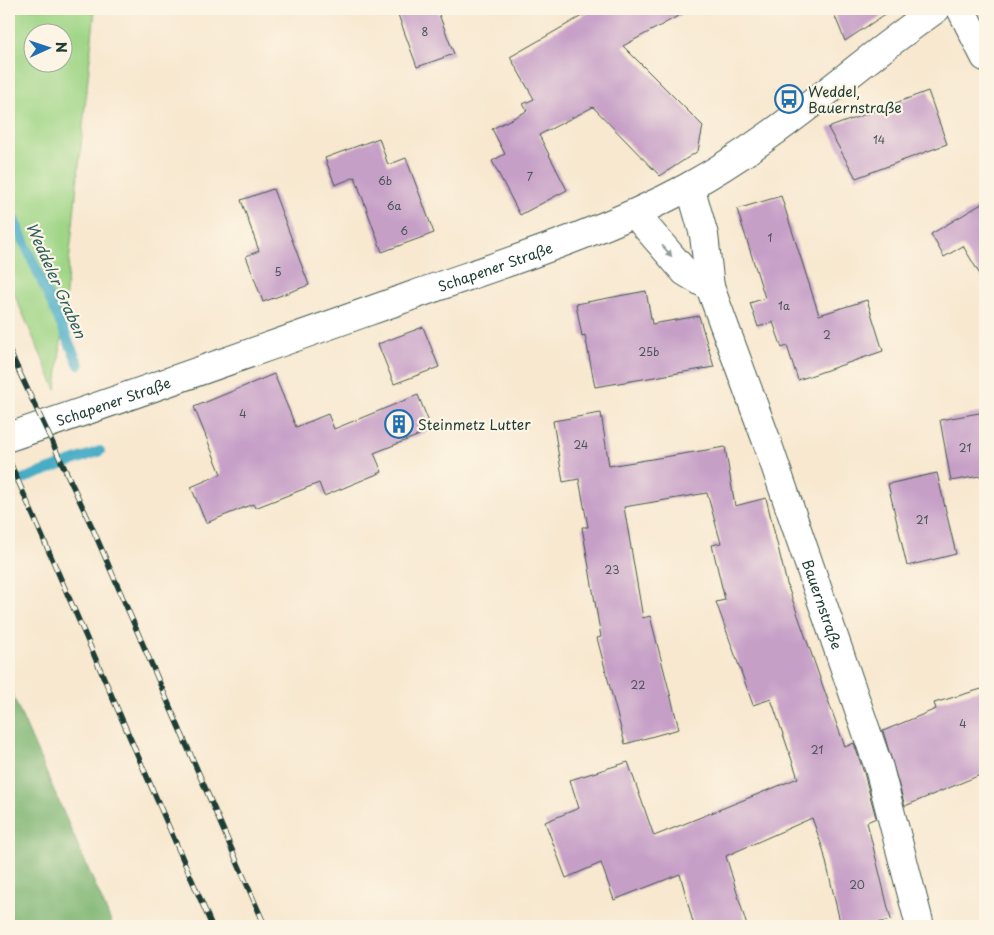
<svg xmlns="http://www.w3.org/2000/svg" width="994" height="935" viewBox="0 0 994 935" font-family="'Playpen Sans',sans-serif">
<style>
.green{fill:#9fd586;stroke:#5f895d;fill-rule:evenodd}
.forest{fill:#7fb673;stroke:#4f7a54}
.lines{fill:none;stroke-linecap:round;stroke-linejoin:round}
.stream{stroke:#46acc6;stroke-width:10}
.building{fill:#c69fc7}
.minor-casing{stroke:#40574b;stroke-width:30}
.tertiary-casing{stroke:#40574b;stroke-width:30}
.minor{stroke:#fff;stroke-width:28}
.tertiary{stroke:#fff;stroke-width:28}
.rail-casing{stroke:#1f3d34;stroke-width:5.5}
.rail{stroke:#fcf5e5;stroke-width:4;stroke-dasharray:11;stroke-linecap:butt}
.oneway{fill:#8f9e9a}
.labels{text-anchor:middle;dominant-baseline:central;stroke-width:4.5;stroke-linejoin:round;paint-order:stroke}
.number-label{font-size:11px;fill:#495659}
.poi-label{font-size:14px;fill:#1f3d34;stroke:#fcf5e5;text-anchor:start}
.street-label{font-size:14px;fill:#1f3d34;stroke:#fcf5e5}
.water-label{font-size:15px;font-style:italic;fill:#2b5e60;stroke:#fcf5e5}
</style>
<rect width="100%" height="100%" fill="#fcf5e5"/>
<filter id="ink" filterUnits="userSpaceOnUse"><feTurbulence type="fractalNoise" baseFrequency=".02" numOctaves="2"/><feDisplacementMap in="SourceGraphic" scale="10" xChannelSelector="R" yChannelSelector="G"/><feConvolveMatrix kernelMatrix="1 2 1 2 8 2 1 2 1" color-interpolation-filters="sRGB"/></filter>
<filter id="wash" filterUnits="userSpaceOnUse"><feTurbulence type="fractalNoise" baseFrequency=".0096" numOctaves="4" result="noise"/><feDisplacementMap in="SourceGraphic" scale="20" xChannelSelector="R" yChannelSelector="G"/><feGaussianBlur stdDeviation="1.12" result="paint"/><feColorMatrix in="noise" values="0 0 0 0 0 0 0 0 0 0 0 0 0 0 0 0 0 1.4 0 .05"/><feComposite in="paint" operator="in"/></filter>
<g filter="url(#wash)">
<rect width="100%" height="100%" fill="#f8e8d0"/>
<path class="green" d="M 9,9 L 95,9 L 56,390 L 9,282 ZM 32,32 L 62,32 L 62,62 L 32,62 Z"/>
<path class="forest" d="M 9,687 L 113,926 L 9,926 Z"/>
<g class="lines">
<path class="stream" d="M 9,208 L 79,365
M 9,484 L 100,451"/>
</g>
<g id="blocks">
<path class="building" d="M 396,9 L 437,9 L 454,54 L 417,67 Z
M 594,9 L 691,9 L 623,46 L 703,126 L 698,151 L 660,176 L 593,107 L 539,135 L 567,190 L 520,215 L 492,161 L 505,154 L 492,129 L 527,111 L 523,104 L 534,99 L 510,57 Z
M 832,9 L 893,9 L 845,41 Z
M 928,91 L 947,144 L 856,178 L 828,128 Z
M 379,138 L 388,165 L 406,158 L 434,233 L 382,252 L 355,177 L 335,185 L 325,158 Z
M 273,189 L 309,285 L 263,302 L 246,256 L 259,251 L 241,200 Z
M 781,196 L 819,315 L 867,300 L 883,351 L 798,380 L 787,346 L 782,348 L 773,322 L 758,327 L 750,303 L 765,298 L 737,209 Z
M 985,202 L 985,283 L 963,246 L 944,257 L 931,234 Z
M 646,291 L 652,324 L 699,316 L 714,367 L 595,387 L 585,335 L 582,336 L 576,304 Z
M 423,327 L 439,367 L 394,384 L 378,344 Z
M 274,374 L 296,427 L 328,414 L 334,429 L 418,395 L 432,430 L 374,453 L 382,472 L 324,496 L 319,483 L 255,508 L 253,504 L 206,523 L 191,487 L 221,474 L 194,407 Z
M 985,412 L 985,475 L 951,481 L 940,420 Z
M 601,413 L 609,466 L 725,447 L 735,506 L 766,498 L 787,584 L 821,681 L 845,747 L 854,743 L 864,773 L 876,818 L 867,822 L 891,920 L 864,926 L 841,926 L 823,849 L 812,818 L 726,856 L 747,926 L 694,926 L 680,874 L 614,900 L 601,863 L 566,878 L 545,822 L 579,808 L 570,780 L 628,762 L 654,836 L 798,778 L 771,699 L 753,705 L 716,602 L 725,600 L 712,545 L 721,543 L 707,493 L 624,507 L 643,618 L 650,616 L 679,729 L 625,744 L 597,638 L 601,637 L 582,527 L 588,527 L 579,479 L 563,482 L 553,421 Z
M 937,473 L 956,554 L 907,566 L 888,484 Z
M 985,688 L 985,773 L 905,806 L 883,731 L 936,709 L 934,703 Z"/>
</g>
</g>
<g filter="url(#ink)">
<use href="#blocks" fill-opacity="0" stroke="#40574b" stroke-width="1"/>
<g class="lines">
<defs>
<g id="minor">
<path d="M 961,9 L 985,57"/>
<path id="s1" d="M 690,186 L 704,235 L 710,287 L 766,439 L 879,768 L 920,926"/>
<path d="M 635,214 L 685,272 L 710,287"/>
</g>
<g id="tertiary">
<path id="s2" d="M 9,437 C 145,391 279,343 414,295 C 507,262 602,233 688,187 C 778,138 853,67 936,9"/>
</g>
</defs>
<use href="#minor" class="minor-casing"/>
<use href="#tertiary" class="tertiary-casing"/>
<use href="#minor" class="minor"/>
<use href="#tertiary" class="tertiary"/>
<defs>
<path id="rail" d="M 9,350 L 92,527 L 265,926
M 9,460 L 212,926"/>
</defs>
<use href="#rail" class="rail-casing"/>
<use href="#rail" class="rail"/>
</g>
<defs><path id="oneway-solid" d="M-6-.8H1V-3.2L6.5 0L1 3.2V.8H-6Z" transform="scale(1.25)"/></defs>
<use class="oneway" href="#oneway-solid" transform="translate(667 251) rotate(49)"/>
</g>
<defs>
<symbol id="bus-ring" viewBox="-11 -11 22 22"><circle r="9.5" fill="#fcf5e5" stroke="#1f6fb2" stroke-width="1.5"/><path d="M-5-6H5V4H4V6H2V4H-2V6H-4V4H-5ZM-3.5-4V0h7V-4ZM-3.5 1.2v1.5H-2V1.2ZM2 1.2v1.5H3.5V1.2Z" fill="#1f6fb2"/></symbol>
<symbol id="building-ring" viewBox="-11 -11 22 22"><circle r="9.5" fill="#fcf5e5" stroke="#1f6fb2" stroke-width="1.5"/><path d="M-4-6H4V6H1V3H-1V6H-4ZM-2.5-4.3h1.7v1.8h-1.7ZM.8-4.3h1.7v1.8H.8ZM-2.5-1h1.7V.8h-1.7ZM.8-1h1.7V.8H.8Z" fill="#1f6fb2"/></symbol>
</defs>
<g fill-rule="evenodd">
<use href="#bus-ring" x="773" y="83" width="32" height="32"/>
<use href="#building-ring" x="383" y="408" width="32" height="32"/>
</g>
<g class="labels">
<g class="number-label">
<text x="425" y="31">8</text>
<text x="879" y="139">14</text>
<text x="530" y="176">7</text>
<text x="385" y="180">6b</text>
<text x="394" y="205">6a</text>
<text x="404" y="230">6</text>
<text x="770" y="237">1</text>
<text x="278" y="271">5</text>
<text x="784" y="305">1a</text>
<text x="827" y="334">2</text>
<text x="649" y="351">25b</text>
<text x="243" y="413">4</text>
<text x="581" y="444">24</text>
<text x="965" y="447">21</text>
<text x="922" y="519">21</text>
<text x="612" y="569">23</text>
<text x="638" y="684">22</text>
<text x="963" y="723">4</text>
<text x="817" y="749">21</text>
<text x="857" y="884">20</text>
</g>
<g class="poi-label">
<text x="808" y="91">Weddel,<tspan x="808" dy="16">Bauernstraße</tspan></text>
<text x="418" y="424">Steinmetz Lutter</text>
</g>
<g class="street-label">
<text stroke="none"><textPath href="#s2" startOffset="515">Schapener Straße</textPath></text>
<text stroke="none"><textPath href="#s2" startOffset="110">Schapener Straße</textPath></text>
<text stroke="none"><textPath href="#s1" startOffset="440">Bauernstraße</textPath></text>
</g>
<g class="water-label">
<text transform="translate(57 280) rotate(66)">Weddeler Graben</text>
</g>
</g>
<rect width="994" height="935" fill="none" stroke="#fcf5e5" stroke-width="30"/>
<g transform="translate(48 48) rotate(87)"><circle r="24" fill="#fcf5e5" stroke="#a4ab9e"/>
<path d="M0-4L9 19L0 12L-9 19Z" fill="#1f6fb2"/>
<text y="-8" font-size="14" font-weight="bold" text-anchor="middle" fill="#1f3d34">N</text>
</g>
</svg>
